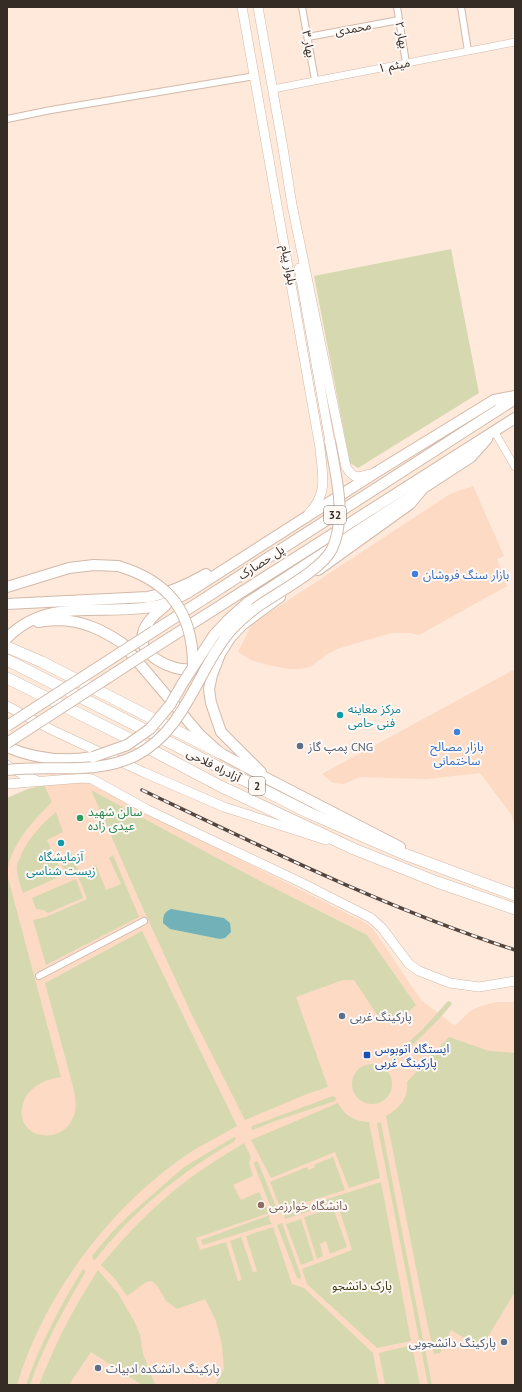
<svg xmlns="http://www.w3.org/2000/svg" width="522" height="1392" viewBox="0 0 522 1392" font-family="'PT Sans','Noto Sans Arabic',sans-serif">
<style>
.built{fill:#fcdac4}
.green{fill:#d6d9b0}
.water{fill:#73b1b9}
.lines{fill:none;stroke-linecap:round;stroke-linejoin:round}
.minor-casing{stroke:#d3b9a8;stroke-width:8}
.tertiary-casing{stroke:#d3b9a8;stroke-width:8}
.primary-casing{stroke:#d3b9a8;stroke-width:10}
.trunk-casing{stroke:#d3b9a8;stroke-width:12}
.motorway-casing{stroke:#d3b9a8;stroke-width:12}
.minor{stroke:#fff;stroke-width:6}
.tertiary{stroke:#fff;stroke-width:7}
.primary{stroke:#fff;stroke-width:9}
.trunk{stroke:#fff;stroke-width:10}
.motorway{stroke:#fff;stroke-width:11}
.rail-casing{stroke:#52463f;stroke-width:3.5}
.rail{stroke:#fff9f6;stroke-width:2;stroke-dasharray:6;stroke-linecap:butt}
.trunk-bridge-casing{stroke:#d3b9a8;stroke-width:12;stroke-linecap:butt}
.trunk-bridge{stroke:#fff;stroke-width:10}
.shop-dot{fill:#3f7fe0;stroke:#fff9f6;stroke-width:1.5}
.culture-dot{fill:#0f9aa8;stroke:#fff9f6;stroke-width:1.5}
.service-dot{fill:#5c6f8a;stroke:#fff9f6;stroke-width:1.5}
.leisure-dot{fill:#2e9e5b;stroke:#fff9f6;stroke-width:1.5}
.transit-dot{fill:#1a4fb4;stroke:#fff9f6;stroke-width:1.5}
.education-dot{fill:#8d6e63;stroke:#fff9f6;stroke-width:1.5}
.labels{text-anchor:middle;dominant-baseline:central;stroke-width:4;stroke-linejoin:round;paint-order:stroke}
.shield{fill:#fff9f6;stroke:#726a64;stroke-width:1}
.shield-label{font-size:11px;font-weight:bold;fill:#362c26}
.street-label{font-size:12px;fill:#362c26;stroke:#fff9f6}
.shop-label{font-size:12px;fill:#366cbe;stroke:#fff9f6;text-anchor:start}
.culture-label{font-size:12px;fill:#0d838f;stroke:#fff9f6;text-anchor:start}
.service-label{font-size:12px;fill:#4e5e75;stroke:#fff9f6;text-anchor:start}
.leisure-label{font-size:12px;fill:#27864d;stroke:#fff9f6;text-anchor:start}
.transit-label{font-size:12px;fill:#164399;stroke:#fff9f6;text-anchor:start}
.education-label{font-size:12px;fill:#785e54;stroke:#fff9f6;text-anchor:start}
.park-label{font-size:12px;fill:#363711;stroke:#fff9f6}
</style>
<rect width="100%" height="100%" fill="#fee9da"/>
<path class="built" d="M 473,486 L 504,556 L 497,559 L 507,586 L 419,635 L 409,633 L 391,633 L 337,649 L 326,655 L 310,667 L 300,669 L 289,669 L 268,665 L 251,660 L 238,652 L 252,624 L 450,494 Z
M 515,669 L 515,826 L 511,814 L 480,773 L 427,779 L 360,777 L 344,784 L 333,783 L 322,774 Z
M 86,782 L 364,922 L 373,929 L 421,1000 L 455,1026 L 470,1011 L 481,1006 L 497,1002 L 515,1002 L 515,1385 L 7,1385 L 7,798 L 28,789 L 44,785 Z"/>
<path class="green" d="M 451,249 L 479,393 L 358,468 L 350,463 L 314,276 Z
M 44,785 L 52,802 C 33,821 10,845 7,874 L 7,798 L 28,789 Z
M 91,790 L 258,880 L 367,935 L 416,1005 L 397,1022 L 386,1022 L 378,1016 L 354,980 L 343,980 L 296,997 L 328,1087 L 307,1094 L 245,1120 L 190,1011 L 141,904 Z
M 56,812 L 63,832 L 47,840 L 63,875 L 23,893 C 20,884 16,874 17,865 C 18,861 21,857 22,853 C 30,836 42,824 56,812 Z
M 71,852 L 78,869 L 66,874 L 58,857 Z
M 113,855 L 139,917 L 46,965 L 33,920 L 46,917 L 87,899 L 78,876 L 96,865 L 106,890 L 121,884 L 109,858 Z
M 7,874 L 61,1077 C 46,1079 30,1086 24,1101 C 10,1138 63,1149 74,1115 C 77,1107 75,1098 74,1090 L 45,983 L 142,931 L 237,1126 C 218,1137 199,1146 182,1158 C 107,1211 43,1297 17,1385 L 7,1385 Z
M 76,879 L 83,898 L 48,913 L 43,910 L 36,909 L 32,898 Z
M 448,1001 L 451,1002 L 452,1004 L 439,1019 L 396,1061 L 393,1060 L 392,1057 L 422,1030 Z
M 449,1037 L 489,1051 L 515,1053 L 515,1292 L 481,1348 L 451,1330 L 440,1353 L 434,1354 L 424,1308 L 386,1116 C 399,1109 409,1098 407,1082 Z
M352 1084a20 20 0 1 1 40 0a20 20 0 1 1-40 0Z
M 333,1096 L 336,1098 L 335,1101 L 275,1121 L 253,1130 L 251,1128 L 252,1126 Z
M 338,1103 C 345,1116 354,1121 369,1122 L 380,1178 L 349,1188 L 335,1152 L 271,1178 L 251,1140 Z
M 378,1122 L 381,1123 L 432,1385 L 428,1385 L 377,1124 Z
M 234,1137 L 236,1138 L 235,1141 C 182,1171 133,1211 95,1260 L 93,1259 L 92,1256 L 112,1232 L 128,1216 L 184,1167 Z
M 244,1143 L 251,1157 L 249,1163 L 253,1176 L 233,1185 L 241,1200 L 259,1192 L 269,1213 L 196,1238 L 200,1250 L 226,1242 L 238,1281 L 242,1280 L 230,1241 L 241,1237 L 253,1272 L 257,1271 L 246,1236 L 273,1227 L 292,1284 L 304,1288 L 373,1353 L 379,1385 L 215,1385 L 224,1369 L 222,1345 L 216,1321 L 205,1299 L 177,1309 L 166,1301 L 158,1287 L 152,1281 L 146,1282 L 127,1296 L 114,1278 L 101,1265 C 120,1242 140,1220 162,1201 C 187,1178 216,1160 244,1143 Z
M 333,1157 L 345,1190 L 281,1210 L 270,1182 L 307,1167 L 309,1170 L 315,1167 L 314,1165 Z
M 255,1161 L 258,1162 L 277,1209 L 274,1209 L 272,1211 L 254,1164 Z
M 381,1182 L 411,1341 L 377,1348 L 307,1284 L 302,1269 L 352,1250 L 337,1202 L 285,1219 L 284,1213 Z
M 333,1208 L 347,1247 L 330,1254 L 326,1241 L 320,1244 L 323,1256 L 317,1259 L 304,1217 Z
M 270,1215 L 269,1220 L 272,1224 L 267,1225 L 203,1245 L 201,1240 Z
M 301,1219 L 314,1260 L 301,1265 L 286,1224 Z
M 282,1223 L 301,1276 L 300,1279 L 297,1278 L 277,1225 Z
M 83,1269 L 86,1271 C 64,1309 44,1344 30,1385 L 26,1385 C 40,1344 60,1306 83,1269 Z
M 98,1270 L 118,1293 L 134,1321 L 140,1335 L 143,1354 L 155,1385 L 142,1385 L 91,1352 L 70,1383 L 72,1385 L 39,1385 C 55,1344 74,1307 98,1270 Z
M 412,1345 L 420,1385 L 385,1385 L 379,1353 Z"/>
<path class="water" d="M 171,909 L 224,918 L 230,923 L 231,932 L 225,938 L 220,939 L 170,929 L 163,923 C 163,916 164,912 171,909 Z"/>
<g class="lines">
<defs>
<path id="minor" d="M 302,7 L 315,80
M 397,7 L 406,63
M 461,7 L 468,51
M 308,37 L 399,20
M 7,119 L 51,110 L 255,76
M 39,976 L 144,921"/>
<path id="tertiary" d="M 273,89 L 515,42
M 494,431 L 515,467"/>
<path id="primary" d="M 242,7 L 320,448 C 322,473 329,493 309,513
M 258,7 L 283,148 L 292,205 L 346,467 C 354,479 357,478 370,474
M 299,268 L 330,442
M 7,706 L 54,731 L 143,772 L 224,807 L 326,840
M 7,765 L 25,776 L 36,780
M 7,784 L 83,778 L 92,779 L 148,810 L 300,882 L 371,918 L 382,928 L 409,964 L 419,971 L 450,983 L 479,987 L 515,981"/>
<path id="trunk" d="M 318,570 L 410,504 L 425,486
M 7,587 L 69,568 L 94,565 L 118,566
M 247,603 L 471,457 L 487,439
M 7,604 L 148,597 C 170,593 187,585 206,574
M 166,605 C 157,613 146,621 143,633 C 136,654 173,672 190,669 C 199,667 206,663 213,659
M 38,622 C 45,621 53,620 60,620 C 84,621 102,630 122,643 L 200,735 L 220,753 L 270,780 L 400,847
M 154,631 L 515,399
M 7,638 C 49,595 104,617 156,606 C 168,604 178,598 189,592 L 375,473 L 494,400 L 515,396
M 160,644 L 515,418
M 7,747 C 35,759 63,762 93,757
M 261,772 L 221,732 L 211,703 L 209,689 L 212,675 L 220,654 L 230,638 L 242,625 L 280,597"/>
<path id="motorway" d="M 7,647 L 42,662 L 220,753
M 7,660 L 307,812 L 404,854 L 515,895
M 7,678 L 148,748 L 220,786 L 354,849 L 437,882 L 515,909"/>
</defs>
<use href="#minor" class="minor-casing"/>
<use href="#tertiary" class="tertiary-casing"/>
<use href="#primary" class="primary-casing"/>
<use href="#trunk" class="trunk-casing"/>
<use href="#motorway" class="motorway-casing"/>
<use href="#minor" class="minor"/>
<use href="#tertiary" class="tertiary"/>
<use href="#primary" class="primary"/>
<use href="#trunk" class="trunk"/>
<use href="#motorway" class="motorway"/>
<defs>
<path id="rail" d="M 142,790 C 264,848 386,908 515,950"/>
</defs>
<use href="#rail" class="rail-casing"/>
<use href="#rail" class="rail"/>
<defs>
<path id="trunk-bridge" d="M 118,566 C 169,581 193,612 193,666
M 7,726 L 154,631
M 7,743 L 160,644
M 93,757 L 127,745 L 150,729 L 170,705 L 184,681 L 214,635 L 227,621 L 247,603
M 7,770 C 50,764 94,776 135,756 C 187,730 197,668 233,628 C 242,619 252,610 263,603 C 282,590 322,569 332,549 C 347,516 336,476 330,442"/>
</defs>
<use href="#trunk-bridge" class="trunk-bridge-casing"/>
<use href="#trunk-bridge" class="trunk-bridge"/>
</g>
<g class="shop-dot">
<circle cx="415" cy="574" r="4"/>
<circle cx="457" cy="732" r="4"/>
</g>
<g class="culture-dot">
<circle cx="340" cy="715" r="4"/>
<circle cx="61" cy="843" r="4"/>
</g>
<g class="service-dot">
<circle cx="300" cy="746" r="4"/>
<circle cx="342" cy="1016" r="4"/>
<circle cx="504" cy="1342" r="4"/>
<circle cx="98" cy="1368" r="4"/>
</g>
<circle class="leisure-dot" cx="80" cy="818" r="4"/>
<rect class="transit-dot" x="363" y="1051" width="8" height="8" rx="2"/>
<circle class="education-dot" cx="261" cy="1205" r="4"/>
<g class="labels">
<g class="shield">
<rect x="324" y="506" width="22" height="18" rx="3"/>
<rect x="249" y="777" width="16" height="18" rx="3"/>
</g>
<g class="shield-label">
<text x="335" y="515">32</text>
<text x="257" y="786">2</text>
</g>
<g class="street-label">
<text transform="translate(353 28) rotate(-10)">محمدی</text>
<text transform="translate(402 35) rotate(80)">بهار ۲</text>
<text transform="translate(309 44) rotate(80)">بهار ۳</text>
<text transform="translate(394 65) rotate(-11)">میثم ۱</text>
<text transform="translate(289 265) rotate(80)">بلوار پیام</text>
<text transform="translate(261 562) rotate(-33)">پل حصارک</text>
<text transform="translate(214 765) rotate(27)">آزادراه فلاحی</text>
</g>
<g class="shop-label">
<text x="423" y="574">بازار سنگ فروشان</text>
<text x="457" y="746" text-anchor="middle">بازار مصالح<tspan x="457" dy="14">ساختمانی</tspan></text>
</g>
<g class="culture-label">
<text x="348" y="708">مرکز معاینه<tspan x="348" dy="14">فنی حامی</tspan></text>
<text x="61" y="856" text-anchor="middle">آزمایشگاه<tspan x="61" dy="14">زیست شناسی</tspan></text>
</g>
<g class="service-label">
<text x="308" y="746">پمپ گاز CNG</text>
<text x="350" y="1016">پارکینگ غربی</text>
<text x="496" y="1342" text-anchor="end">پارکینگ دانشجویی</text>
<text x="106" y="1368">پارکینگ دانشکده ادبیات</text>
</g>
<g class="leisure-label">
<text x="88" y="811">سالن شهید<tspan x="88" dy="14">عیدی زاده</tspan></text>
</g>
<g class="transit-label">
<text x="375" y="1048">ایستگاه اتوبوس<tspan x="375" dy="14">پارکینگ غربی</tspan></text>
</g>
<g class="education-label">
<text x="269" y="1205">دانشگاه خوارزمی</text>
</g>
<g class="park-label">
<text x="362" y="1285">پارک دانشجو</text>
</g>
</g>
<rect width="522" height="1392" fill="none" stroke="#362c26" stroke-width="16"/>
</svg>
